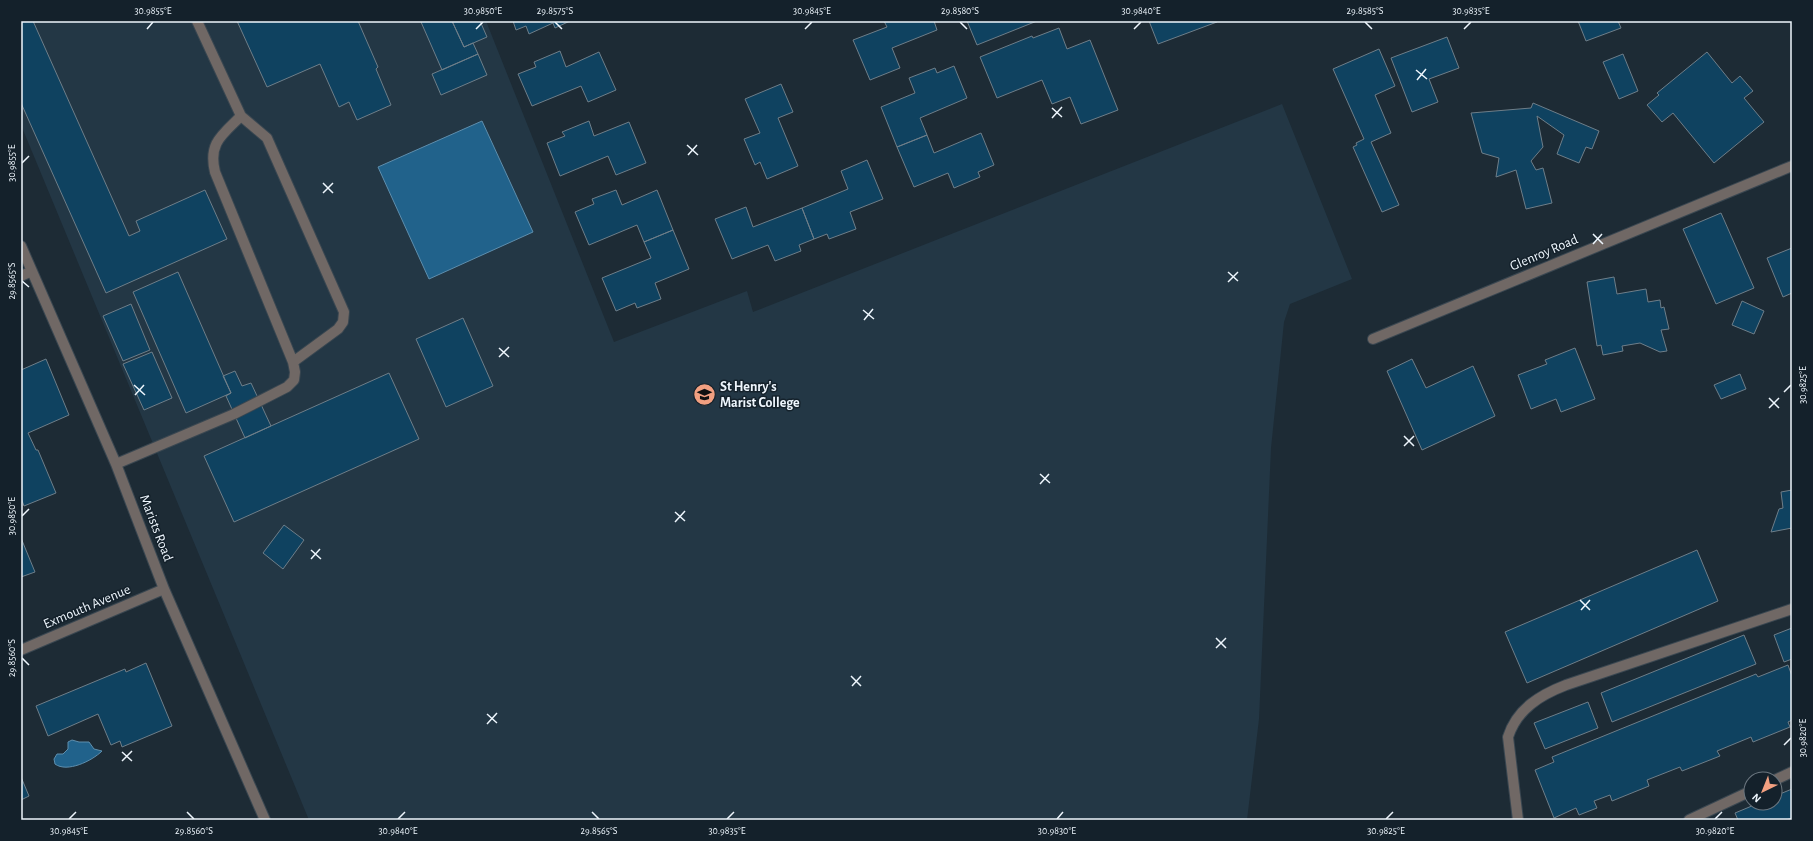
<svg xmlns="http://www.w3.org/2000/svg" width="1813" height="841" viewBox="0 0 1813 841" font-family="'Alegreya Sans',sans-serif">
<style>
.built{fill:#233745}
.water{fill:#21628b;stroke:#5e8ead}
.building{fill:#0f4260;stroke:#6e7e89}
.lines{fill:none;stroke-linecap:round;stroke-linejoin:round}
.minor-casing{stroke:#3a4751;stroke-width:12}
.minor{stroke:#706865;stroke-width:10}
.ticks{fill:none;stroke:#eef6fd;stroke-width:1.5}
.labels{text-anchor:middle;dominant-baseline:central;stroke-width:3;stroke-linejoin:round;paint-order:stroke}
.street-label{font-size:14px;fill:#eef6fd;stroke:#14212b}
.poi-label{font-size:14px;font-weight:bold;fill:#eef6fd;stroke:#14212b;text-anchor:start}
.neatline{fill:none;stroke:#eef6fd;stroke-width:1.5}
.ticks-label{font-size:10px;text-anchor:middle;fill:#eef6fd}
</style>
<rect width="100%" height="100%" fill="#1d2b35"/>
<path class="built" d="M 21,21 L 486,21 L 614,342 L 747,291 L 753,312 L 1282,104 L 1352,279 L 1290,304 L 1284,322 L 1271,448 L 1259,719 L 1247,820 L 309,820 L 21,125 Z"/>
<path class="water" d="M 482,121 L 533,232 L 429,279 L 378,167 Z
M 72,740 L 79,742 L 89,742 L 94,749 L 102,751 C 92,761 67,773 55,764 L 54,759 L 57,754 L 63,754 L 68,749 L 68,742 Z"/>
<path class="building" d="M 21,21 L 33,21 L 129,236 L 140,231 L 136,221 L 205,190 L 227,239 L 106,293 L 21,103 Z
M 237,21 L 358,21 L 378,67 L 376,69 L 391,105 L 357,120 L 349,102 L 339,107 L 320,64 L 267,87 Z
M 423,21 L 452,21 L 464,47 L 473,43 L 478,54 L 442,70 L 421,22 Z
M 452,21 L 480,21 L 487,37 L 464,47 Z
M 513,21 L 570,21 L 555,28 L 553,23 L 529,34 L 526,26 L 516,30 Z
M 884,21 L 934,21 L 937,30 L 892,48 L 900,68 L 870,80 L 853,40 L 887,27 Z
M 967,21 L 1037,21 L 977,45 Z
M 1149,21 L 1216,21 L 1217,22 L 1158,44 Z
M 1578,21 L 1618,21 L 1621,28 L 1586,41 Z
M 1059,28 L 1067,49 L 1090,40 L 1118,110 L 1081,124 L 1070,97 L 1052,104 L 1042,80 L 997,98 L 980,57 L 1032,36 L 1033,38 Z
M 1447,37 L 1459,68 L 1429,79 L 1438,102 L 1412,112 L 1391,58 Z
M 1379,49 L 1395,86 L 1375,95 L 1391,133 L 1371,142 L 1399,205 L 1382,212 L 1353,147 L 1357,145 L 1356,143 L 1364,139 L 1333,69 Z
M 560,51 L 566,67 L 599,52 L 616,90 L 588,102 L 581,86 L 532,106 L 518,74 L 536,67 L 534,62 Z
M 1707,52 L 1732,83 L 1740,76 L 1753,91 L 1744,98 L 1764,122 L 1714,163 L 1673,113 L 1662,122 L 1647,105 L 1659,95 L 1657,93 Z
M 478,54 L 487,75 L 441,95 L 432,74 Z
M 1623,54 L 1638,91 L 1619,99 L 1603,62 Z
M 954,66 L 967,98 L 920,118 L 927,135 L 897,147 L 881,107 L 915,93 L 909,78 L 935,68 L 937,73 Z
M 781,84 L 793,112 L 778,118 L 798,166 L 767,179 L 760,162 L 755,165 L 744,139 L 760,133 L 745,99 Z
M 1533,103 L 1599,131 L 1592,149 L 1586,147 L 1579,163 L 1557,154 L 1564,135 L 1537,116 L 1543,147 L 1531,161 L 1536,170 L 1543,168 L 1552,203 L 1526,209 L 1516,170 L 1496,177 L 1499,158 L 1482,153 L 1471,113 L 1531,108 Z
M 589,121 L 594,136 L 629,122 L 646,163 L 616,175 L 608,156 L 560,176 L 547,143 L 565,136 L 562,132 Z
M 981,133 L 994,165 L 978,172 L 980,177 L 954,188 L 948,173 L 914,187 L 897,147 L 927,135 L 934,153 Z
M 867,160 L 883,199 L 850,212 L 856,229 L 829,239 L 827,234 L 814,239 L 802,208 L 848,189 L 841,171 Z
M 616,190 L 622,205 L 657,190 L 673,230 L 644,242 L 637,225 L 589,245 L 575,212 L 594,204 L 592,199 Z
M 746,207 L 753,227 L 802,208 L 814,239 L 799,245 L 801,251 L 775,261 L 768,245 L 732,259 L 715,219 Z
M 1721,213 L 1754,288 L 1716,304 L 1683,229 Z
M 673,230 L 689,269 L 655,283 L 661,299 L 637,308 L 635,303 L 616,311 L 602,278 L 651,258 L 644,242 Z
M 1792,248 L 1792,293 L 1783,297 L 1767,258 Z
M 178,272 L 231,393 L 186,413 L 133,292 Z
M 1614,277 L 1617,294 L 1646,289 L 1648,302 L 1660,300 L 1661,308 L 1664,307 L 1669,329 L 1661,330 L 1667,351 L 1660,352 L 1640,343 L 1622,346 L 1623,351 L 1603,355 L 1601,345 L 1597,346 L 1587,282 Z
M 1742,301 L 1764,311 L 1754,334 L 1732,325 Z
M 131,304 L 150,350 L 123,361 L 103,316 Z
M 463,318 L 493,386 L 446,407 L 416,339 Z
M 1575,348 L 1595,399 L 1561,412 L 1556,399 L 1531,409 L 1518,375 L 1547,364 L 1545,360 Z
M 152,352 L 172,398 L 144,410 L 123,364 Z
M 46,359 L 69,415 L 28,433 L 36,450 L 38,450 L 56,493 L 24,506 L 21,498 L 21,370 Z
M 1412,359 L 1426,388 L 1473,366 L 1495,416 L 1422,450 L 1387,371 Z
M 235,371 L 242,386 L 251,383 L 271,426 L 245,438 L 226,396 L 231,393 L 223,376 Z
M 389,373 L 419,439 L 234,522 L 204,456 Z
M 1740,374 L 1746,389 L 1721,399 L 1714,385 Z
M 1792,490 L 1792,528 L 1771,532 L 1779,509 L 1783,508 L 1781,492 Z
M 284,525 L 304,540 L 283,569 L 263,553 Z
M 21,538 L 35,572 L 21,577 Z
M 1697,550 L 1718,601 L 1527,683 L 1505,632 Z
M 1792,628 L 1792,659 L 1784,662 L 1774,635 Z
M 1744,635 L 1756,664 L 1612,722 L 1601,693 Z
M 146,663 L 172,726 L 122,747 L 120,741 L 111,745 L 98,714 L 48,736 L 36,706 L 125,669 L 126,672 Z
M 1788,665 L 1792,676 L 1792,720 L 1788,722 L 1790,727 L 1753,742 L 1751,737 L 1717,751 L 1720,756 L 1682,771 L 1680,767 L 1647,780 L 1649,786 L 1612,801 L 1610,795 L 1594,801 L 1597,808 L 1579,815 L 1576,808 L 1554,818 L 1535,770 L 1554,762 L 1552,757 L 1756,674 L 1758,677 Z
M 1588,702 L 1598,728 L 1545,749 L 1534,723 Z
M 21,777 L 29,796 L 21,800 Z
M 1792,789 L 1792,818 L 1786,820 L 1738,820 L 1735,813 L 1759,803 L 1775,803 L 1775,796 Z"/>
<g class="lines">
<defs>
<path id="minor" d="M 197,21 L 241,116 L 267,138 L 344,312 L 343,322 L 338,329 L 293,362
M 21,246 L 116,464 L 164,589 L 265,820
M 21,276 L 32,271
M 1373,339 L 1792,166
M 116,464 L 234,414 L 287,387 L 294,380 L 295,372 L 293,362 L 215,172 C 208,143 222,135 241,116
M 21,650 L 164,589
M 1775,780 L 1792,772
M 1518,820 L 1508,737 C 1517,709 1540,695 1566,685 L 1792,609
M 1689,820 L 1751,791"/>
</defs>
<use href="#minor" class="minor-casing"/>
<use href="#minor" class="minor"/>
</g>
<path class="ticks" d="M 555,22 L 562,29M 960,22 L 967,29M 1365,22 L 1372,29M 147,29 L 153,22M 476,29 L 483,22M 805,29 L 812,22M 1134,29 L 1141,22M 1464,29 L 1471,22M 1416,70 L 1427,79M 1417,80 L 1426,69M 1052,108 L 1062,117M 1052,118 L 1062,107M 687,145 L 698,155M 688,155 L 697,145M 22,163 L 29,156M 323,183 L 333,193M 323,193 L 333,183M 1593,234 L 1603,244M 1593,244 L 1602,234M 1228,272 L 1238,281M 22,281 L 29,287M 1228,282 L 1238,272M 863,310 L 874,319M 864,320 L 873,309M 499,348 L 509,357M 499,357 L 509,347M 134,385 L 145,395M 1784,392 L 1791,385M 135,395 L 144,385M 1769,398 L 1779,408M 1769,408 L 1779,398M 1404,436 L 1414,446M 1404,446 L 1414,436M 1040,474 L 1050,483M 1040,484 L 1049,474M 675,512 L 685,521M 22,516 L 29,509M 675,522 L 685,511M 311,550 L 321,559M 311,559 L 320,549M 1580,600 L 1590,610M 1581,610 L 1590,600M 1216,638 L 1226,648M 1216,648 L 1226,638M 22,658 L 29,665M 851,676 L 861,686M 852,686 L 861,676M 487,714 L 497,723M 487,724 L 497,713M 1784,745 L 1791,738M 122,752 L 132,761M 122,761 L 132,751M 187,812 L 194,819M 592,812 L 599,819M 69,819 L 76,812M 398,819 L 405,812M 727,819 L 734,812M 1057,819 L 1063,812M 1386,819 L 1393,812M 1715,819 L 1722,812"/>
<defs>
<symbol id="school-disc" viewBox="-11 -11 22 22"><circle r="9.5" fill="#f2a081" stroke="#14212b"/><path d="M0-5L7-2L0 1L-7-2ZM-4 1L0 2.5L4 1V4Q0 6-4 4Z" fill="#111"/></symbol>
</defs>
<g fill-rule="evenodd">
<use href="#school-disc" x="692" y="382" width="25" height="25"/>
</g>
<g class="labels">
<g class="street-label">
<text transform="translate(1544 253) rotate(-23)">Glenroy Road</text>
<text transform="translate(156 528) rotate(69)">Marists Road</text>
<text transform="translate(87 607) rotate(-23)">Exmouth Avenue</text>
</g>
<g class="poi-label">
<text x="720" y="387">St Henry's<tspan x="720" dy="16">Marist College</tspan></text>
</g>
</g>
<rect width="1813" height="841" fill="none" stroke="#14212b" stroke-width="44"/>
<g transform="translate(1763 791) rotate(223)"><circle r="19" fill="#14212b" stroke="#6b767f"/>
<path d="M0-3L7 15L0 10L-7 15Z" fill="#f2a081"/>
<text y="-6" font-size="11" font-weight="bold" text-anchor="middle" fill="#eef6fd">N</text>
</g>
<rect x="22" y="22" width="1769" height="797" class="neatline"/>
<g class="ticks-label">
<text x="153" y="14">30.9855°E</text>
<text x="483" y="14">30.9850°E</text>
<text x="555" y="14">29.8575°S</text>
<text x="812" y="14">30.9845°E</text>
<text x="960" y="14">29.8580°S</text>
<text x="1141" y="14">30.9840°E</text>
<text x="1365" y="14">29.8585°S</text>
<text x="1471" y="14">30.9835°E</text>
<text transform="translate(11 163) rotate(-90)" y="4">30.9855°E</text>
<text transform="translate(11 281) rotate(-90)" y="4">29.8565°S</text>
<text transform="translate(1802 385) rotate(-90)" y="4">30.9825°E</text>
<text transform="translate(11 516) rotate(-90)" y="4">30.9850°E</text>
<text transform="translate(11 658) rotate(-90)" y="4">29.8560°S</text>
<text transform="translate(1802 738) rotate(-90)" y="4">30.9820°E</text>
<text x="69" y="834">30.9845°E</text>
<text x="194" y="834">29.8560°S</text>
<text x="398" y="834">30.9840°E</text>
<text x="599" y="834">29.8565°S</text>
<text x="727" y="834">30.9835°E</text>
<text x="1057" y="834">30.9830°E</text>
<text x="1386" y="834">30.9825°E</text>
<text x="1715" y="834">30.9820°E</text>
</g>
</svg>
